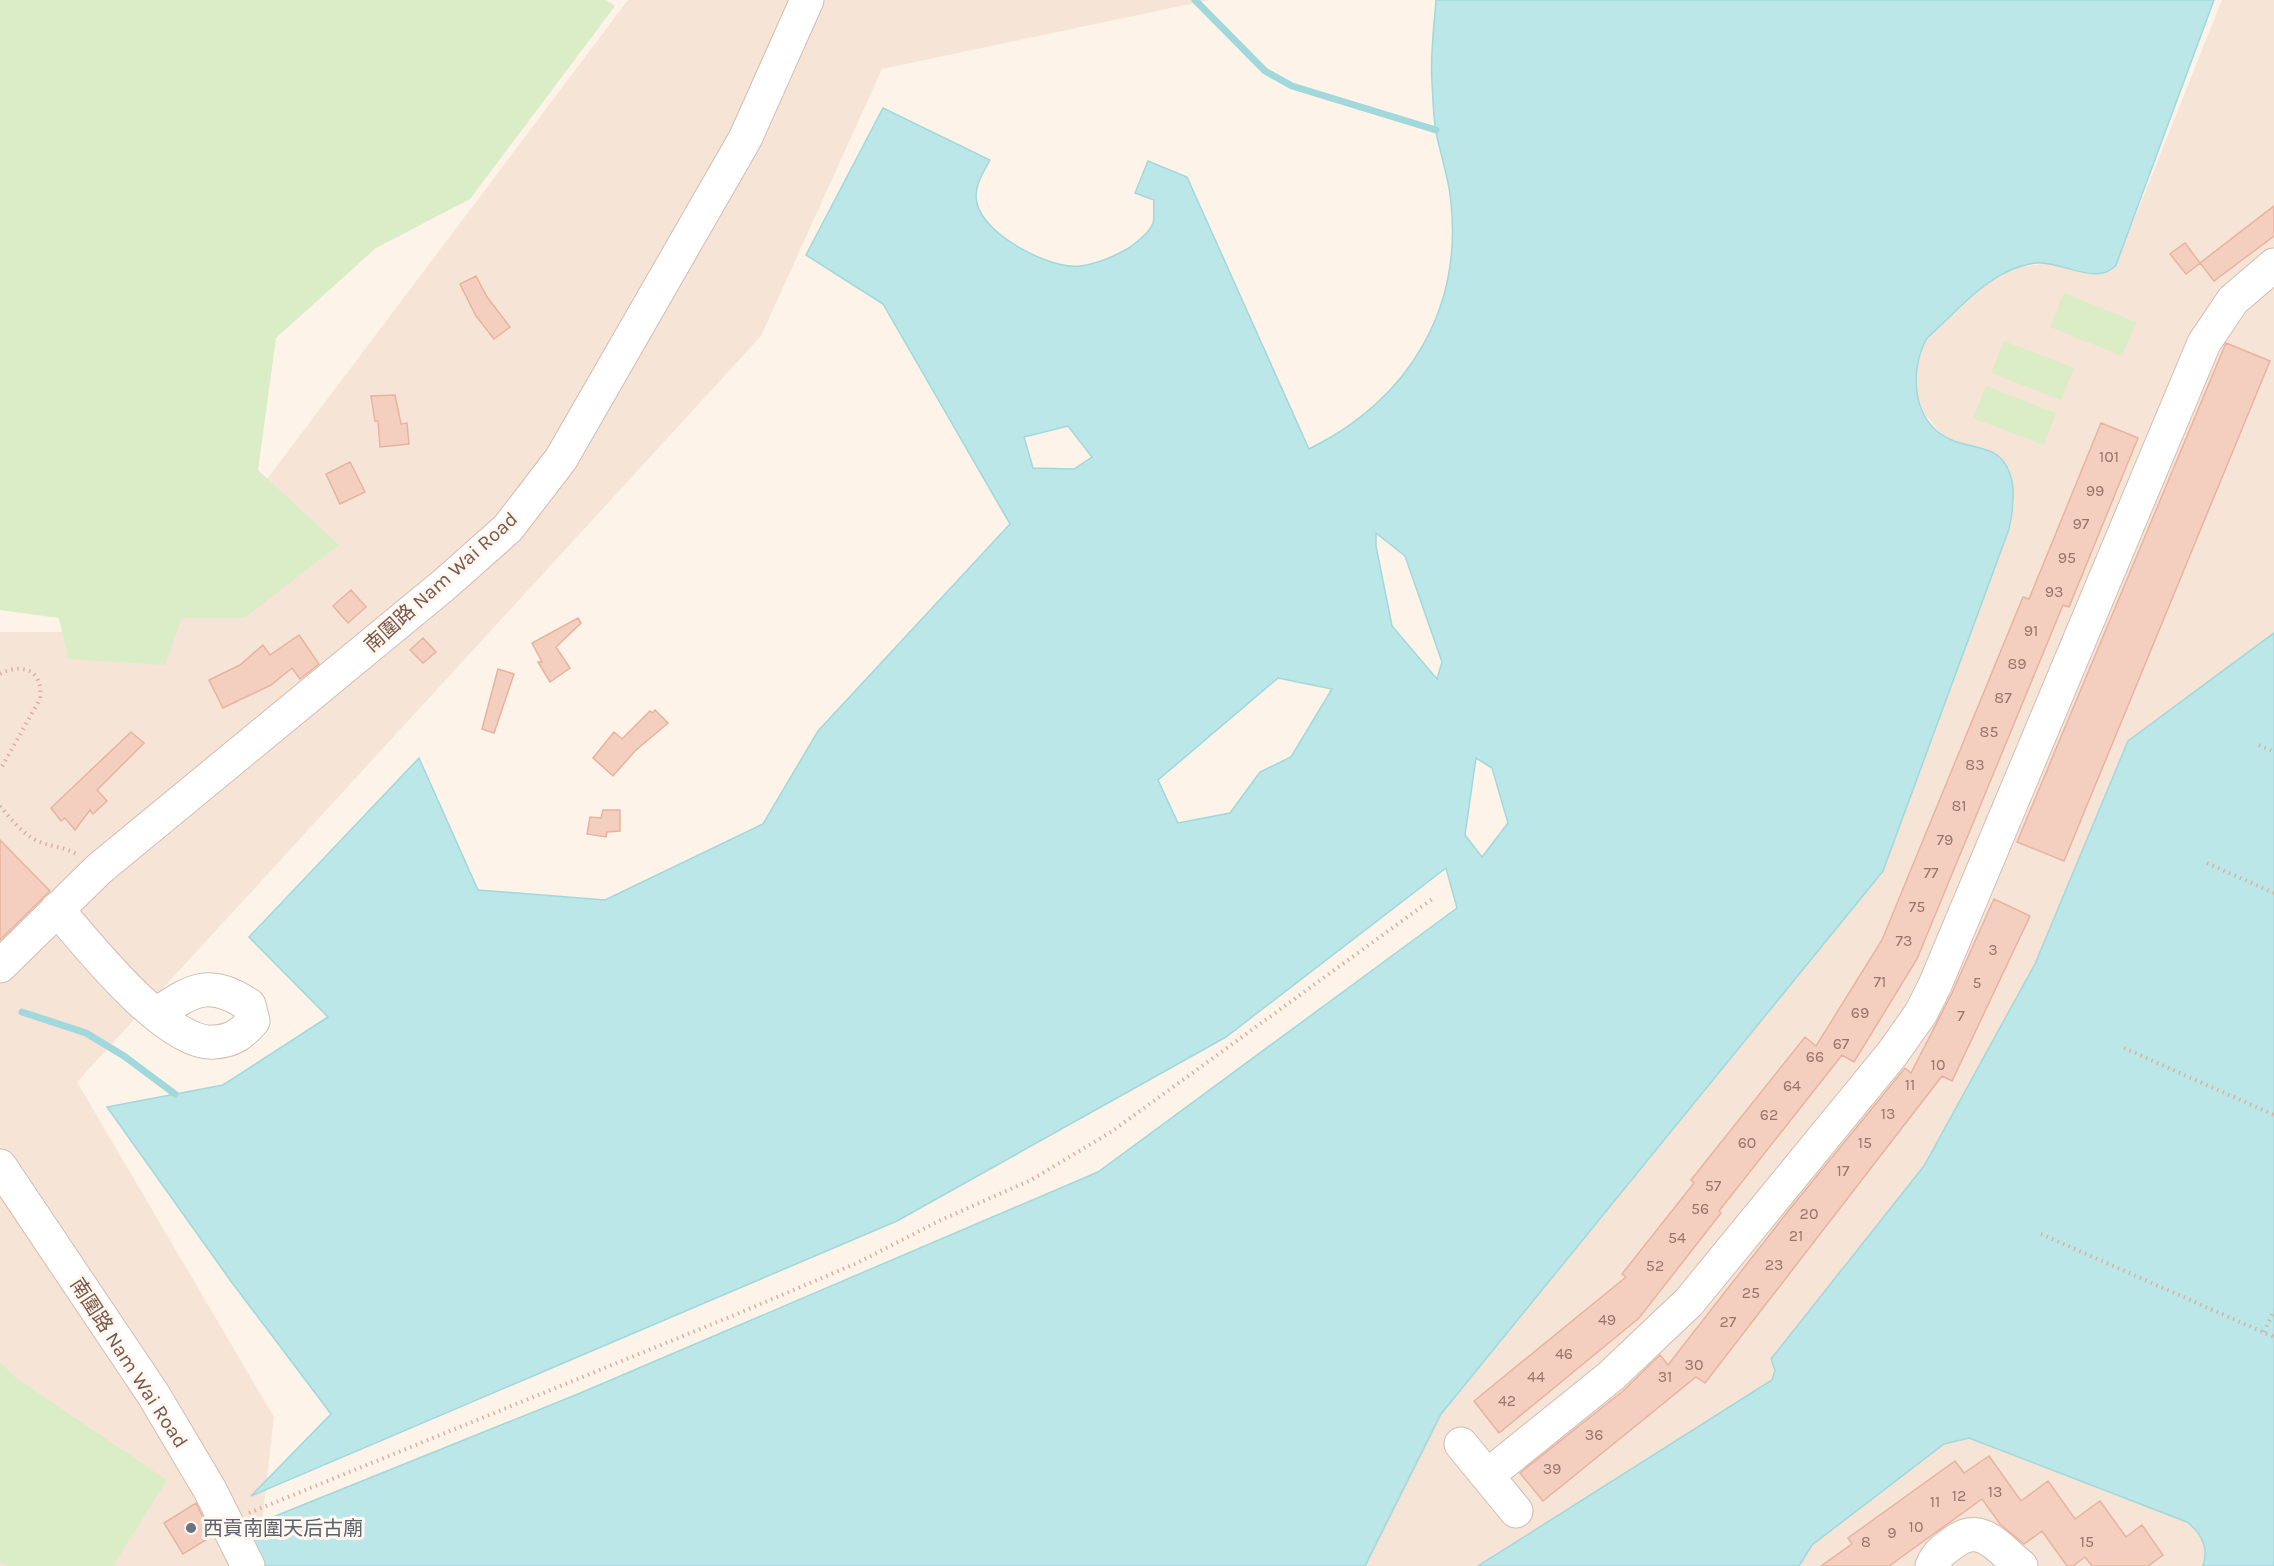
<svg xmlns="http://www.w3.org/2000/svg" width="2274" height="1566" viewBox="0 0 2274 1566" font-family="Karla,'Noto Sans TC',sans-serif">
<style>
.residential{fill:#f6e4d7}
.green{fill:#daedc6}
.water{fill:#bbe7e9;stroke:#a1d8db;stroke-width:1.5;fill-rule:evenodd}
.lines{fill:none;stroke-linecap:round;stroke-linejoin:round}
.stream{stroke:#a1d8db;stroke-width:7}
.building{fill:#f4cfbf;stroke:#e8b39e;stroke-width:1.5}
.minor-casing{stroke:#d3bcb0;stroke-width:35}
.path{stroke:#dab1a1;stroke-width:4;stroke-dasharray:1.5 4.5;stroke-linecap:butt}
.minor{stroke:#fff;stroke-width:33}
.worship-dot{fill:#6b7280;stroke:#fff8f0;stroke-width:2}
.labels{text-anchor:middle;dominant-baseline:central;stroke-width:6;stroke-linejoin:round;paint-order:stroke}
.number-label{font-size:16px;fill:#987467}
.street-label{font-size:20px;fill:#7a564a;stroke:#fff8f0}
.worship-label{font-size:20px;fill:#5b616d;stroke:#fff8f0;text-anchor:start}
</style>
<rect width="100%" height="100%" fill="#fdf3e9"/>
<path class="residential" d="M 628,0 L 1209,0 L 882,69 L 761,336 L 77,1082 L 274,1417 L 257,1566 L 0,1566 L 0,632 L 152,632 Z
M 2222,0 L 2274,0 L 2274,633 L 2128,741 L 2035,964 L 1924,1166 L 1771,1359 L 1775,1370 L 1772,1380 L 1478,1566 L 1365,1566 L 1441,1414 L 1883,871 L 2009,529 L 2015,501 L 1998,455 L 1951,440 L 1940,432 L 1924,413 L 1916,388 L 1915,375 L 1921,350 L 1927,338 L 1994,278 L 2016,267 L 2052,263 L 2111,272 L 2116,265 Z
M 1969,1438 L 2187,1522 L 2202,1538 L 2205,1549 L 2203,1566 L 1799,1566 L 1812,1545 L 1944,1444 Z"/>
<path class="green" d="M 0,0 L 606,0 L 615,6 L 470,199 L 376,248 L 276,338 L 258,470 L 339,545 L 244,618 L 182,618 L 165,665 L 68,659 L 59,618 L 0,610 Z
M 2064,293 L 2136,322 L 2122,356 L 2050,327 Z
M 2004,341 L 2074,368 L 2061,400 L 1991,373 Z
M 1986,386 L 2056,413 L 2044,445 L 1973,418 Z
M 0,1362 L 16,1378 L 167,1480 L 113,1566 L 7,1566 L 0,1562 Z"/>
<path class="water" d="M 1436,0 L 2214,0 L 2116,265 C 2098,287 2062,261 2037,263 C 1992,267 1959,310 1927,338 C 1908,372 1912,425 1954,441 C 1966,446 1987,447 1997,455 C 2019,472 2014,507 2009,529 L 1883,871 L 1441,1414 L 1365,1566 L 266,1566 L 243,1529 L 578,1394 L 1098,1172 L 1457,908 L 1446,868 L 1226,1037 L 897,1221 L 251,1496 L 331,1414 L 230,1280 L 107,1107 L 223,1085 L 328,1017 L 249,937 L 419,758 L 478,890 L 605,900 L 763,824 L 818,731 L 1010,524 L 883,304 L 806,255 L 883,108 L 990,160 C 983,173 973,187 977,203 C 983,234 1050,270 1080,266 C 1097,264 1113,257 1127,249 C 1136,243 1149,234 1153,223 C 1155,217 1153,207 1154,200 L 1135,193 L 1148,161 L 1187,177 L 1309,449 C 1410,399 1465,307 1450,194 C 1447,173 1440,152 1436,132 C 1433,115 1433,98 1432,82 C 1430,55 1434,27 1436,0 ZM 1068,426 L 1092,457 L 1074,469 L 1033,468 L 1024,437 ZM 1376,533 L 1405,556 L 1442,662 L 1437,679 L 1392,626 L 1376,546 ZM 1278,678 L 1332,689 L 1291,757 L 1260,772 L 1230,813 L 1178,823 L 1158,780 ZM 1476,758 L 1492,768 L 1508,823 L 1482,857 L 1465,835 Z
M 2274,633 L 2274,1566 L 2203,1566 C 2209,1548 2201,1533 2187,1522 L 1969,1438 L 1944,1444 L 1812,1545 L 1799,1566 L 1478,1566 L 1772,1380 L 1775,1370 L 1771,1359 L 1924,1166 L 2035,964 L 2128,741 Z"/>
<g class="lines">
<path class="stream" d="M 1195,0 L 1265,71 L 1292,86 L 1436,130
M 22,1012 L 86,1033 L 124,1056 L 175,1094"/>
</g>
<path class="building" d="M 2274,206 L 2274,236 L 2214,281 L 2200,263 Z
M 2185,243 L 2200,263 L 2186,274 L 2170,254 Z
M 476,276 L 487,297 L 510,327 L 494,339 L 476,316 L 460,284 Z
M 2226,343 L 2270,361 L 2064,861 L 2017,842 Z
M 395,395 L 401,424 L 407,423 L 409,444 L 380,447 L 378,421 L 375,421 L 371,396 Z
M 2101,423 L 2138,438 L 2069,607 L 2063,605 L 1917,959 L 1854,1062 L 1842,1055 L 1719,1211 L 1721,1213 L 1639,1318 L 1499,1433 L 1474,1401 L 1626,1277 L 1622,1274 L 1694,1183 L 1691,1180 L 1805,1037 L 1816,1046 L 1882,940 L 2023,597 L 2029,599 Z
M 350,462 L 365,492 L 340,504 L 326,474 Z
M 351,590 L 366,607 L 348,623 L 333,606 Z
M 578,618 L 581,623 L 556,647 L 570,668 L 550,682 L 538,662 L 542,662 L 532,643 Z
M 299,635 L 319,664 L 300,679 L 292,668 L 271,685 L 223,708 L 209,680 L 240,665 L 263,645 L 270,655 Z
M 423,638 L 436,652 L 423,663 L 410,650 Z
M 498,669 L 514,674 L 494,733 L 482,729 Z
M 655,710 L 668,723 L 635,751 L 613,776 L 593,758 L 614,732 L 622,739 L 650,711 L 653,713 Z
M 131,732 L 144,743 L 97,790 L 107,801 L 93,814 L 90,810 L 75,830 L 65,818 L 61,821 L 51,808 Z
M 603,810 L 620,810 L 620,831 L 607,832 L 606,837 L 587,834 L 590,817 L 601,818 Z
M 0,840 L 50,891 L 0,940 Z
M 1994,899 L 2030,916 L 1952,1081 L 1942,1076 L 1705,1383 L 1696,1377 L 1543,1501 L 1520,1473 L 1623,1391 L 1660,1355 L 1668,1365 L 1789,1210 L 1905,1068 L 1911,1073 L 1952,993 Z
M 1989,1456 L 2021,1501 L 2048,1481 L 2075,1519 L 2100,1501 L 2126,1537 L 2142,1525 L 2163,1555 L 2148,1566 L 2092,1566 L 2085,1557 L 2073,1566 L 2067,1566 L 2042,1531 L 2024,1544 L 2000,1524 L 1982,1499 L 1889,1566 L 1821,1566 L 1852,1544 L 1848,1538 L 1955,1461 L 1964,1473 Z
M 196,1503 L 212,1536 L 183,1554 L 164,1523 Z"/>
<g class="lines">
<defs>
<path id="minor" d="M 57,909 C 86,943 168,1047 214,1042 C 232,1041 242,1034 253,1021 L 249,1005 C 210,979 193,989 157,1014
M 0,966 L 99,869 L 445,584 L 508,528 L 561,459 L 745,139 L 807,0
M 0,1166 L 153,1394 L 210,1490 L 248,1566
M 1461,1444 L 1516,1511
M 1487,1476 L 1611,1376 L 1689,1302 L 1892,1054 L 1921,1013 L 1935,985 L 2204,343 L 2233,300 L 2274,265
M 1932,1566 C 1937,1554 1944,1549 1954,1542 C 1982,1521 2000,1550 2021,1566"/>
</defs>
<use href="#minor" class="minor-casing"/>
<path class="path" d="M 0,674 C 23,662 44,671 40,699 L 0,770
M 2259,745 L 2274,752
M 0,806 C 10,818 21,832 34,839 C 48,847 64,846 78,855
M 2207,863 L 2274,893
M 2124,1048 L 2274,1115
M 2041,1234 L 2274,1337
M 2264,1332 L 2274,1310
M 249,1513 L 737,1314 L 857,1263 L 941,1220 L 1031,1180 L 1111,1132 L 1435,897"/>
<use href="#minor" class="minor"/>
</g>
<circle class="worship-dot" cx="191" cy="1528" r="6"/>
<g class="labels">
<g class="number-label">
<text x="2109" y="456">101</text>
<text x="2095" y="490">99</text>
<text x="2081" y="523">97</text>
<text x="2067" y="557">95</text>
<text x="2054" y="591">93</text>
<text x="2031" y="630">91</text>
<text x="2017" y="663">89</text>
<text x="2003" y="697">87</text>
<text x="1989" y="731">85</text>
<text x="1975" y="764">83</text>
<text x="1959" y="805">81</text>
<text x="1945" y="839">79</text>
<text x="1931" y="872">77</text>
<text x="1917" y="906">75</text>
<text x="1904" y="940">73</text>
<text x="1993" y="949">3</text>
<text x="1880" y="981">71</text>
<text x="1977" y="982">5</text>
<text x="1860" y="1012">69</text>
<text x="1961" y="1015">7</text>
<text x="1841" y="1043">67</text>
<text x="1815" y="1056">66</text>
<text x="1938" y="1064">10</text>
<text x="1910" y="1084">11</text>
<text x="1792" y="1085">64</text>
<text x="1888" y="1113">13</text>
<text x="1769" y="1114">62</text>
<text x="1747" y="1142">60</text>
<text x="1865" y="1142">15</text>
<text x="1843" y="1170">17</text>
<text x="1713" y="1185">57</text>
<text x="1700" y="1208">56</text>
<text x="1809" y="1213">20</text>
<text x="1796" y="1235">21</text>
<text x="1677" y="1237">54</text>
<text x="1774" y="1264">23</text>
<text x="1655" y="1265">52</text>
<text x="1751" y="1292">25</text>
<text x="1607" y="1319">49</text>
<text x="1728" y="1321">27</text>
<text x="1564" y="1353">46</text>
<text x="1694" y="1364">30</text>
<text x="1536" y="1376">44</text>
<text x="1665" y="1376">31</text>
<text x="1507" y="1400">42</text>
<text x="1594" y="1434">36</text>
<text x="1552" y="1468">39</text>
<text x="1995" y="1491">13</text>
<text x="1959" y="1495">12</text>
<text x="1935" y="1501">11</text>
<text x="1916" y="1526">10</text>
<text x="1892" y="1532">9</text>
<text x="1866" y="1541">8</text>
<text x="2087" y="1541">15</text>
</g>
<g class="street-label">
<text transform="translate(441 582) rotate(-42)">南圍路 Nam Wai Road</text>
<text transform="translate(129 1363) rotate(57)">南圍路 Nam Wai Road</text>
</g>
<g class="worship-label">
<text x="203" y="1528">西貢南圍天后古廟</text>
</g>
</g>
</svg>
